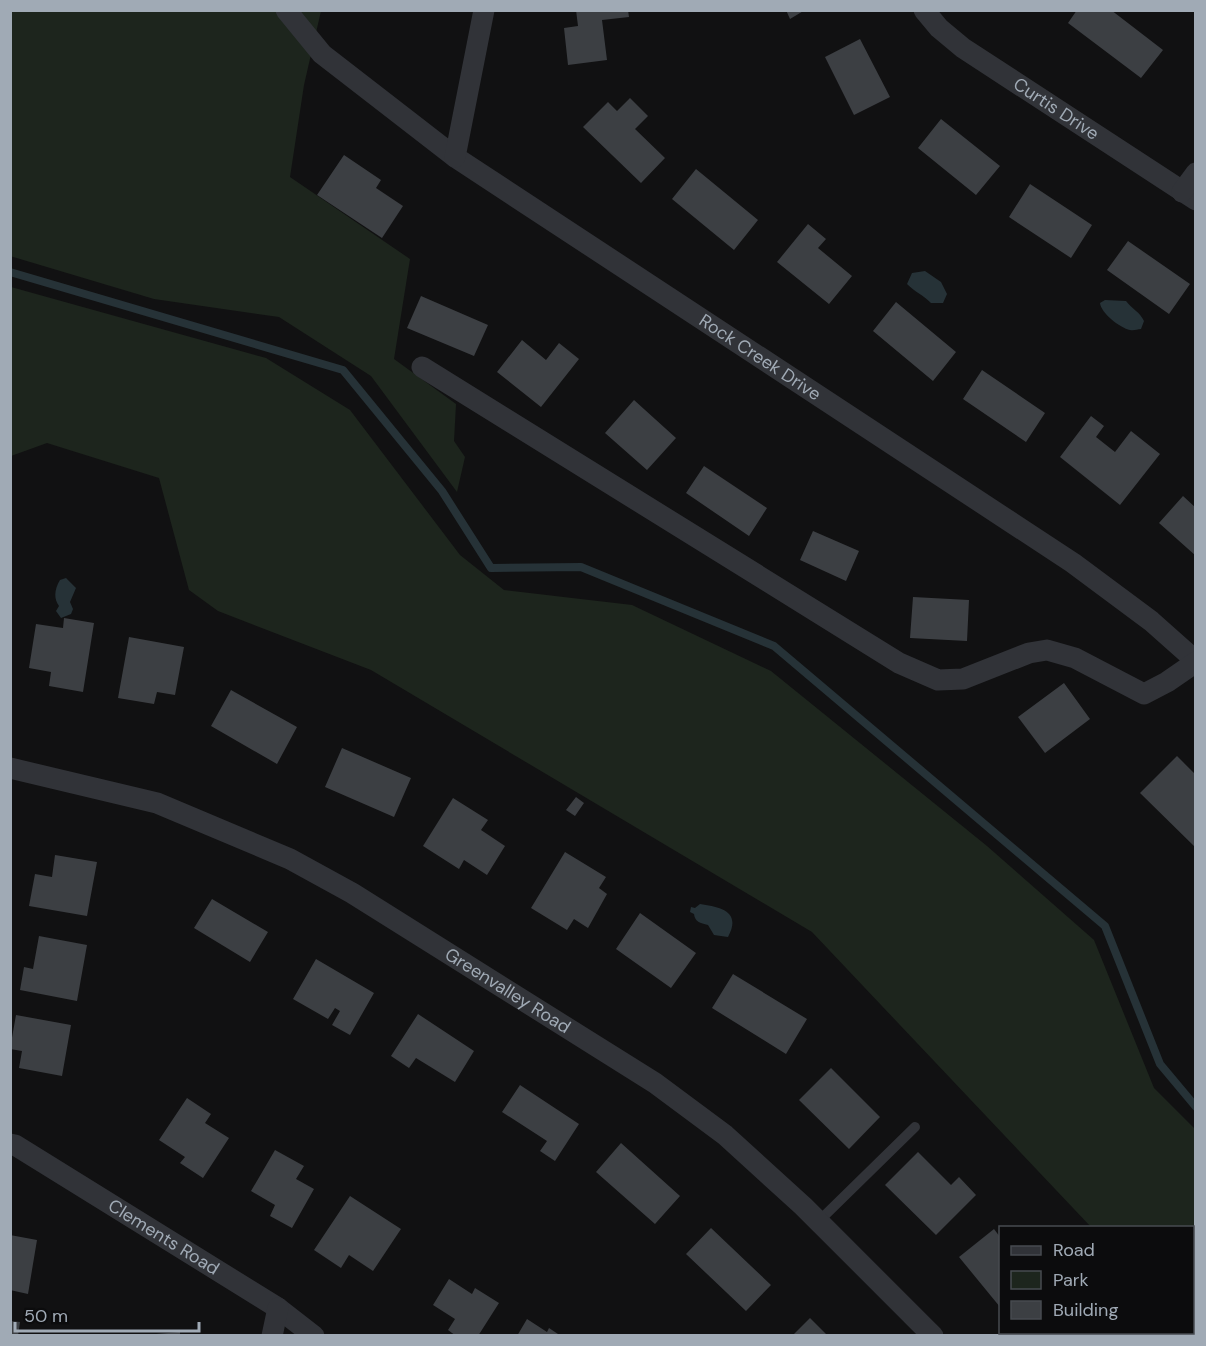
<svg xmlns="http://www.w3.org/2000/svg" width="1206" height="1346" viewBox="0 0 1206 1346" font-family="'DM Sans',sans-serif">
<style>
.green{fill:#1d251d}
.water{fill:#263237}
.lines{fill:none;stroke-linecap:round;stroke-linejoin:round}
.stream{stroke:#263237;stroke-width:8}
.building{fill:#3c3f43}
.service{stroke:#313338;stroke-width:10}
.minor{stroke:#313338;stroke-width:21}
.labels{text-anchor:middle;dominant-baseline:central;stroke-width:4.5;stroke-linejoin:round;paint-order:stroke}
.street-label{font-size:18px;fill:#a0aab5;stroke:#0c0c0d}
</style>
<rect width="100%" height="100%" fill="#111112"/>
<path class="green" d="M 11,11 L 321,11 L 304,85 L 290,177 L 410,259 L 394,359 L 456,404 L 454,441 L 465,457 L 457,492 L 371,376 L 279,317 L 154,299 L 10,256 Z
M 11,287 L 266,358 L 350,410 L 460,555 L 504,590 L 632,605 L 771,671 L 987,846 L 1094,940 L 1154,1088 L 1195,1129 L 1195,1335 L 1157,1335 L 1156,1333 L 1192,1332 L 1192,1228 L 1091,1227 L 812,932 L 371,670 L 218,611 L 189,590 L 159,478 L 47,443 L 11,456 Z"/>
<path class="water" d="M 925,271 L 941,282 L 947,294 L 943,303 L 931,303 C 923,295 915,292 907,284 L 912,273 Z
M 1105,300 L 1126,301 C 1132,309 1140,312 1144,321 L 1141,329 C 1137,329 1134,331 1130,330 C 1120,328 1101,313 1100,303 Z
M 66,578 L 76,588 L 70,602 L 73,609 L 71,614 L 61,618 L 56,611 L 59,606 C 53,598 55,588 60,580 Z
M 700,904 C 720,907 742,911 728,937 L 714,935 L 708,925 C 700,923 695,922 694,914 L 690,912 L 691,907 L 695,908 Z"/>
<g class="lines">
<path class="stream" d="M 10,272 L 343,370 L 442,491 L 491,568 L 581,567 L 774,646 L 1105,926 L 1160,1064 L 1196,1107"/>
</g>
<path class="building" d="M 576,10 L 628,10 L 629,17 L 602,20 L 607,60 L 568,65 L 564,28 L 578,26 Z
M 786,10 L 805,10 L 790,19 Z
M 1077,10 L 1111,10 L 1163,50 L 1141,78 L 1068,23 Z
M 860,39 L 890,97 L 854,115 L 825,57 Z
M 630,98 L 648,116 L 635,129 L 665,158 L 641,183 L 583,127 L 608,102 L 617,111 Z
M 941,119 L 1000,166 L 976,195 L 918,148 Z
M 344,155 L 381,180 L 376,188 L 403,206 L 382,238 L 317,195 Z
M 696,169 L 758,220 L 734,250 L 672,199 Z
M 1030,184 L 1092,225 L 1071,258 L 1009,217 Z
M 808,224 L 826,239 L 818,248 L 852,276 L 829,304 L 777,262 Z
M 1128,241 L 1190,284 L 1169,314 L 1107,270 Z
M 421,296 L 488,325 L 474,356 L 407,328 Z
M 896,302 L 956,352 L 933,381 L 873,331 Z
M 522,340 L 546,360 L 559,343 L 579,359 L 541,407 L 497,372 Z
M 982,370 L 1045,413 L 1026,442 L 963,399 Z
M 634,400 L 676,438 L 647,470 L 605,433 Z
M 1091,416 L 1104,426 L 1096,437 L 1115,452 L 1131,431 L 1160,454 L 1120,505 L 1060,457 Z
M 704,466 L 767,508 L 749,536 L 686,493 Z
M 1183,496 L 1196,508 L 1196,556 L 1159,523 Z
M 813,531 L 859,551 L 846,581 L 800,560 Z
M 913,597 L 969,600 L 967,641 L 910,638 Z
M 64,618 L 94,623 L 83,692 L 49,686 L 51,672 L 29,668 L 36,624 L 63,628 Z
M 129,637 L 184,647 L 175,695 L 157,692 L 154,704 L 118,698 Z
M 1064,683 L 1090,719 L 1045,753 L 1018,717 Z
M 231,690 L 297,727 L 277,764 L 211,726 Z
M 342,748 L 411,778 L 394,817 L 325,787 Z
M 1177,756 L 1196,775 L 1196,848 L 1140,793 Z
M 576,797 L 584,803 L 575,816 L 566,810 Z
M 453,798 L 488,820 L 481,830 L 505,846 L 487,875 L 464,860 L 459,869 L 423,846 Z
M 565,852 L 606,877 L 599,888 L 607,894 L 588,928 L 574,919 L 567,930 L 531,908 Z
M 55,855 L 97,862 L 87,916 L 29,906 L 35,874 L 52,877 Z
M 212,899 L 268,932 L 250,962 L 194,928 Z
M 640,913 L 696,953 L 671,988 L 616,949 Z
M 39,936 L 87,945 L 77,1001 L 20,990 L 24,967 L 33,969 Z
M 316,959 L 374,993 L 350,1035 L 332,1025 L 340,1011 L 335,1008 L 328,1019 L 293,999 Z
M 733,974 L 807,1019 L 786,1054 L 712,1008 Z
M 418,1014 L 474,1051 L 455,1082 L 416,1058 L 409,1068 L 391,1056 Z
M 16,1015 L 71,1025 L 62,1076 L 19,1068 L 22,1051 L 10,1049 Z
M 831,1068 L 880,1117 L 849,1149 L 799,1100 Z
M 520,1085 L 579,1124 L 555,1161 L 540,1151 L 547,1141 L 502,1112 Z
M 187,1098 L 211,1114 L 205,1123 L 229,1138 L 203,1178 L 180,1163 L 185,1157 L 159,1140 Z
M 621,1143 L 680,1196 L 655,1224 L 596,1172 Z
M 275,1150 L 304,1166 L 296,1179 L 314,1189 L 292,1228 L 270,1216 L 275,1205 L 251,1191 Z
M 918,1152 L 951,1185 L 959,1177 L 976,1195 L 936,1235 L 885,1185 Z
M 350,1196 L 401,1229 L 373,1271 L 349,1255 L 341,1268 L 314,1250 Z
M 711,1228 L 771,1285 L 746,1311 L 686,1254 Z
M 994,1229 L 1000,1237 L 1000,1307 L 959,1257 Z
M 10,1235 L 37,1240 L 28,1294 L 10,1290 Z
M 449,1279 L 472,1294 L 475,1288 L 499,1303 L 478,1336 L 456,1336 L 448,1330 L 455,1319 L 433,1305 Z
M 810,1318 L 828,1336 L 792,1336 Z
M 527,1319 L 547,1332 L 549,1328 L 561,1336 L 517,1336 Z
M 10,1321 L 20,1322 L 18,1336 L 10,1336 Z
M 180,1332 L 180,1336 L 156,1336 L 156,1334 Z
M 1053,1332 L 1095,1332 L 1097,1336 L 1049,1336 Z"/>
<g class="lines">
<path class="service" d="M 819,1221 L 915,1127"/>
<g class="minor">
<path id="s1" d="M 286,10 L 322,54 L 455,157 L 1073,563 L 1151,621 L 1196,661"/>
<path id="s2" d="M 924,10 L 939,28 L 963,48 L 1196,200"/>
<path d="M 455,157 L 484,10"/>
<path d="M 1182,192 L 1196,173"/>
<path d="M 422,367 L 899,663 L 938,680 L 963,679 L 1029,653 L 1047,650 L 1075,658 L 1144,694 L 1167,682 L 1196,662"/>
<path id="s3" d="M 10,768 L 157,803 L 290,859 L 352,893 L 655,1083 L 725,1135 L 803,1206 L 933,1336"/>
<path id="s4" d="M 10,1144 L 15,1145 L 278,1308 L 314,1336"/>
<path d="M 272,1336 L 278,1308"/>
</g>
</g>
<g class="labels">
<g class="street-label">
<text stroke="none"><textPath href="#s2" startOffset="166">Curtis Drive</textPath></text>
<text stroke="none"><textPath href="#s1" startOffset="590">Rock Creek Drive</textPath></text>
<text stroke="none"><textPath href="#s3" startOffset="550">Greenvalley Road</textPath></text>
<text stroke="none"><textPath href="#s4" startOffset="180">Clements Road</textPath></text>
</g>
</g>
<rect width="1206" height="1346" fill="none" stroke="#a0aab5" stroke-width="24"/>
<rect x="999" y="1226" width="195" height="108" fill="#0c0c0d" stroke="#474b50" stroke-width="1.5"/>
<rect x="1011" y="1246" width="30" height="9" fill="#313338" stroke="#474b50" stroke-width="1.5"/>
<text x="1053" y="1256" font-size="18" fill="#a0aab5">Road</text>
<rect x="1011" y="1271" width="30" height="18" fill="#1d251d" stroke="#474b50" stroke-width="1.5"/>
<text x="1053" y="1286" font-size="18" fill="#a0aab5">Park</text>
<rect x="1011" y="1301" width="30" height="18" fill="#3c3f43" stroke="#474b50" stroke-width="1.5"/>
<text x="1053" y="1316" font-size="18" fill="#a0aab5">Building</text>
<path d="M15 1322v9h184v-9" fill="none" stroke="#a0aab5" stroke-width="3"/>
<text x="24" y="1322" font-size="18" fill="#a0aab5" stroke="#0c0c0d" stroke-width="4.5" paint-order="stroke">50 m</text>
</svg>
